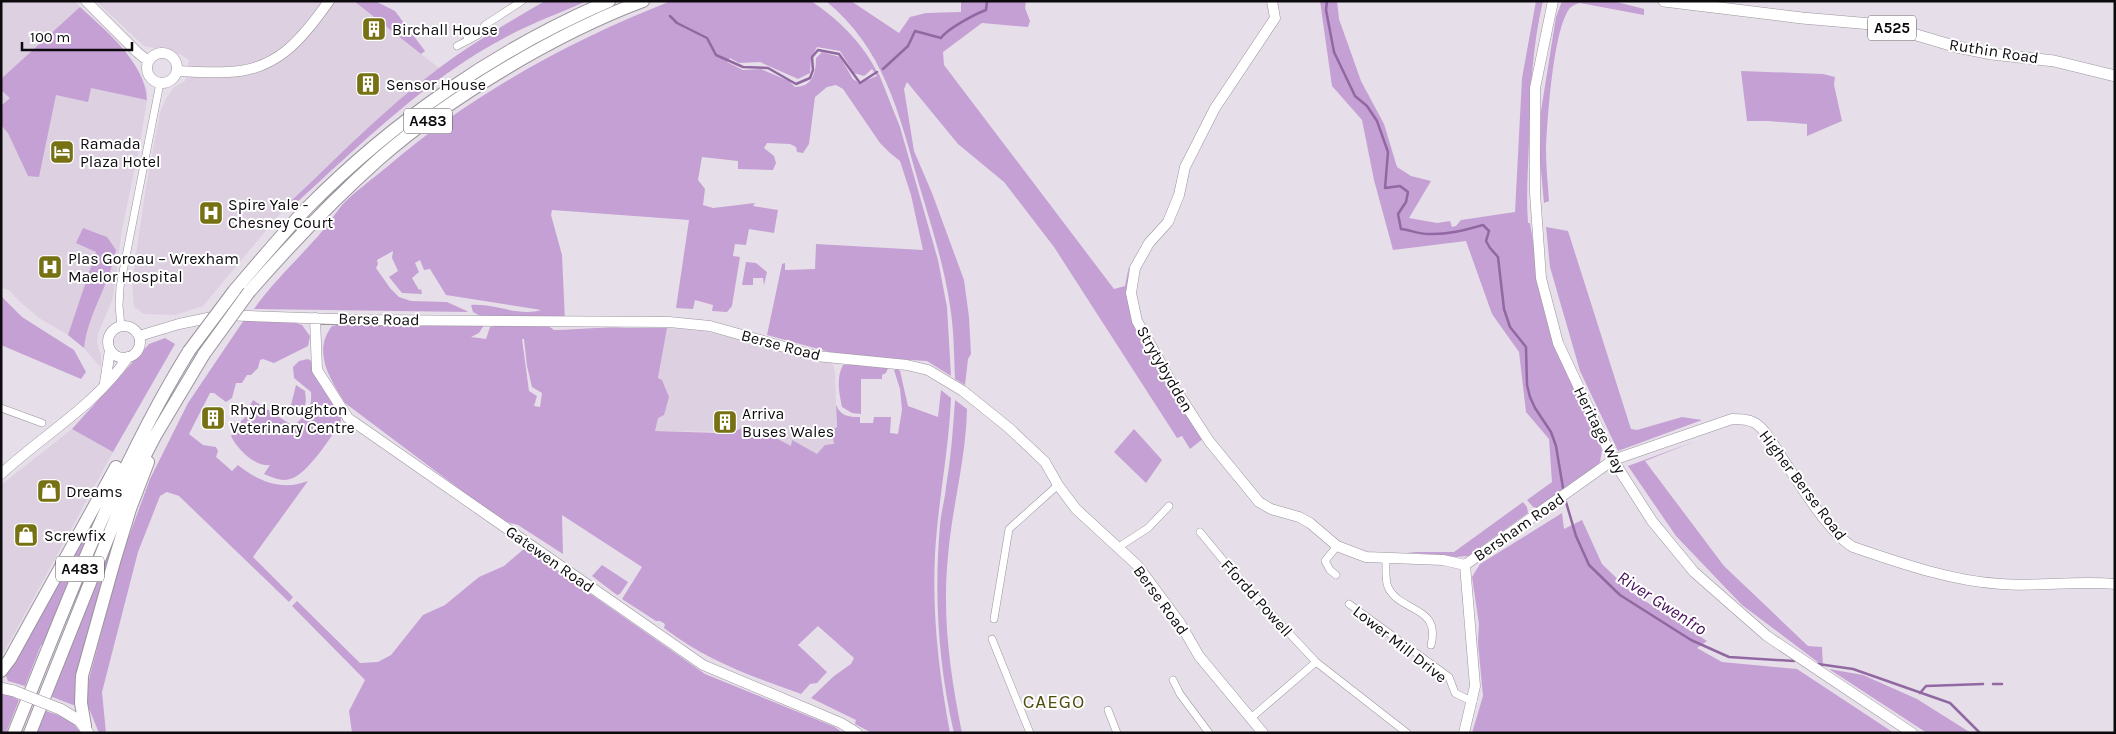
<svg xmlns="http://www.w3.org/2000/svg" width="2116" height="734" viewBox="0 0 2116 734" font-family="Karla,sans-serif">
<style>
.built{fill:#dcd0e1}
.green{fill:#c5a0d4;fill-rule:evenodd}
.lines{fill:none;stroke-linecap:round;stroke-linejoin:round}
.stream{stroke:#9168a2;stroke-width:2.5}
.street-casing{stroke:#9b949e;stroke-width:8}
.secondary-casing{stroke:#9b949e;stroke-width:11}
.primary-casing{stroke:#9b949e;stroke-width:12}
.highway-casing{stroke:#9b949e;stroke-width:14}
.street{stroke:#fff;stroke-width:7}
.secondary{stroke:#fff;stroke-width:10}
.primary{stroke:#fff;stroke-width:11}
.highway{stroke:#fff;stroke-width:12}
.primary-bridge-casing{stroke:#9b949e;stroke-width:12;stroke-linecap:butt}
.highway-bridge-casing{stroke:#9b949e;stroke-width:14;stroke-linecap:butt}
.primary-bridge{stroke:#fff;stroke-width:11}
.highway-bridge{stroke:#fff;stroke-width:12}
.labels{text-anchor:middle;dominant-baseline:central;stroke-width:4;stroke-linejoin:round;paint-order:stroke}
.shield{fill:#fff;stroke:#565456;stroke-width:1}
.shield-label{font-size:15px;font-weight:bold;fill:#0d0a0e}
.poi-label{font-size:16px;fill:#0d0a0e;stroke:#fff;text-anchor:start}
.street-label{font-size:16px;fill:#0d0a0e;stroke:#fff}
.water-label{font-size:18px;font-style:italic;fill:#460f59;stroke:#fff}
.quarter-label{font-size:19px;letter-spacing:1px;fill:#4f4c0c;stroke:#fff}
</style>
<rect width="100%" height="100%" fill="#e6dfe9"/>
<path class="built" d="M 1,1 L 74,1 L 121,46 L 136,67 L 147,89 L 147,100 L 139,149 L 122,229 L 113,298 L 98,334 L 97,343 L 101,355 L 101,368 L 84,348 L 68,335 L 39,318 L 19,301 L 9,290 L 1,288 Z
M 96,1 L 354,1 L 439,68 L 389,109 L 289,203 L 203,306 L 175,315 L 144,314 L 134,307 L 132,282 L 145,193 L 160,112 L 167,97 L 174,87 L 185,81 L 189,60 L 180,54 L 144,46 Z
M 667,328 L 704,331 L 832,362 L 835,372 L 838,481 L 751,432 L 649,431 Z
M 72,429 L 113,452 L 1,658 L 1,485 Z"/>
<path class="green" d="M 354,1 L 375,1 L 395,11 L 425,51 L 421,54 Z
M 545,1 L 587,1 C 560,13 532,23 506,37 C 426,79 360,145 293,206 L 289,203 C 338,157 385,108 439,68 C 473,43 509,22 545,1 Z
M 671,1 L 811,1 C 838,19 864,44 878,74 L 879,74 L 900,127 L 938,260 L 947,307 L 951,376 L 927,361 L 844,356 L 767,335 L 782,264 L 785,263 L 785,270 L 815,269 L 816,244 L 923,250 L 911,195 L 900,161 L 890,153 L 880,143 L 843,89 L 836,85 L 827,87 L 815,97 L 809,144 L 803,153 L 797,152 L 796,147 L 790,144 L 767,143 L 764,148 L 774,156 L 776,163 L 773,170 L 738,169 L 738,161 L 702,157 L 698,180 L 705,189 L 703,205 L 713,208 L 755,203 L 753,206 L 778,210 L 774,233 L 749,229 L 746,245 L 735,244 L 733,256 L 740,257 L 732,306 L 727,312 L 712,311 L 713,305 L 695,300 L 693,309 L 676,308 L 689,220 L 552,210 L 551,215 L 562,255 L 565,321 L 486,319 L 473,312 L 471,305 C 495,303 518,317 541,310 L 446,295 L 430,269 L 424,270 L 420,260 L 415,263 L 419,272 L 412,278 L 419,290 L 421,289 L 422,294 L 402,293 L 389,277 L 398,271 L 392,258 L 393,251 L 377,260 L 378,264 L 376,268 L 390,288 L 399,297 L 411,301 L 447,302 L 469,312 L 254,309 C 273,282 297,260 319,235 C 327,226 334,215 342,205 C 355,191 373,179 388,166 C 472,94 569,41 671,1 ZM 817,47 L 840,51 L 854,73 L 864,76 L 872,69 L 877,76 L 859,83 L 853,79 L 840,57 L 822,52 L 816,58 C 816,72 813,87 795,87 L 789,81 L 761,69 L 743,70 L 727,62 L 730,58 L 739,63 L 760,62 L 798,79 L 810,73 L 811,58 Z
M 826,1 L 851,1 L 899,33 L 910,17 L 926,13 L 961,12 L 961,1 L 1026,1 L 1025,8 L 1030,21 L 1028,27 L 982,23 L 943,52 L 944,65 L 1114,289 L 1125,286 L 1129,266 L 1128,287 L 1135,329 L 1144,339 L 1204,438 L 1190,449 L 1182,436 L 1177,438 L 1054,247 L 1004,182 L 958,144 L 907,82 L 904,89 L 914,151 L 932,193 L 964,280 L 969,317 L 971,354 L 968,359 L 965,385 L 955,379 C 954,355 954,330 950,306 C 944,264 930,222 918,181 C 899,113 884,49 826,1 Z
M 1320,1 L 1337,1 L 1339,19 L 1361,81 L 1384,124 L 1397,167 L 1411,176 L 1431,181 L 1409,218 L 1437,223 L 1450,221 L 1452,227 L 1456,226 L 1461,220 L 1515,212 L 1522,78 L 1536,1 L 1543,1 C 1532,47 1530,95 1529,142 C 1528,169 1526,196 1528,223 L 1530,223 L 1539,279 L 1558,348 L 1602,450 L 1600,462 L 1595,467 L 1537,508 L 1533,507 L 1527,500 L 1552,482 L 1549,439 L 1526,412 L 1519,352 L 1492,314 L 1466,241 L 1393,250 L 1374,180 L 1362,120 L 1332,86 Z
M 1562,1 L 1613,1 L 1644,9 L 1644,15 L 1580,3 C 1576,4 1573,5 1570,8 C 1553,28 1547,123 1546,151 C 1546,168 1548,185 1549,201 L 1544,203 L 1540,160 L 1541,111 L 1556,17 Z
M 80,7 C 106,31 145,62 147,100 L 91,88 L 88,102 L 56,95 L 39,177 L 28,176 L 8,133 L 1,125 L 1,106 L 10,98 L 1,90 L 1,79 Z
M 1741,71 L 1823,74 L 1835,77 L 1834,85 L 1842,121 L 1807,136 L 1807,124 L 1768,121 L 1747,121 Z
M 1546,227 L 1568,231 L 1631,429 L 1637,430 L 1682,417 L 1702,420 L 1618,451 L 1580,371 L 1550,267 Z
M 83,228 L 107,237 L 116,250 C 110,284 88,313 84,348 L 68,335 L 96,252 L 76,243 Z
M 746,262 L 756,263 L 767,272 L 764,285 L 763,278 L 753,278 L 753,285 L 742,285 Z
M 1,296 L 22,317 L 74,350 L 86,372 L 81,379 L 1,345 Z
M 244,320 L 293,322 L 302,325 L 310,336 L 308,346 L 274,363 L 263,359 L 260,360 L 258,368 L 251,375 L 247,375 L 242,383 L 236,383 L 232,398 L 226,402 L 214,393 L 210,393 L 189,434 L 203,445 L 216,447 L 218,451 L 216,457 L 232,471 L 238,465 C 259,482 282,491 308,481 L 253,557 L 293,597 L 289,602 L 179,496 L 167,492 L 160,496 L 138,552 L 102,692 L 106,733 L 99,733 L 88,706 L 87,687 L 121,558 L 150,479 L 188,403 Z
M 347,323 L 484,325 L 479,333 L 471,337 L 486,339 L 490,327 C 504,323 544,320 554,330 C 566,330 618,326 624,328 L 667,328 L 658,378 L 662,380 L 669,397 L 664,415 L 658,418 L 655,431 L 719,433 L 734,432 L 743,427 L 747,432 L 770,435 L 791,446 L 792,440 L 817,454 L 825,445 L 834,444 L 832,430 L 837,427 L 836,405 C 841,416 848,417 860,417 L 860,423 L 873,423 L 874,417 L 891,417 L 890,433 L 898,434 L 902,410 L 900,389 L 894,370 L 897,369 L 900,371 L 908,406 L 938,417 L 941,390 L 951,398 C 949,450 938,501 935,554 C 932,615 939,673 950,733 L 872,733 L 855,724 L 856,720 L 811,698 L 834,676 L 851,664 L 854,658 L 818,626 L 798,645 L 827,672 L 817,683 L 810,684 L 801,694 C 751,676 707,661 664,628 L 665,624 L 660,621 L 656,621 L 622,599 L 642,567 L 562,515 L 563,554 L 518,525 L 502,521 L 345,403 C 330,379 312,352 332,326 ZM 522,339 L 524,339 L 527,366 L 532,387 L 542,393 L 540,407 L 534,406 L 537,396 L 529,391 Z
M 165,338 L 175,344 L 113,452 L 72,429 L 149,344 Z
M 308,359 L 315,363 C 317,373 319,381 324,390 C 330,400 341,408 341,421 C 333,435 306,476 290,479 C 281,482 272,477 264,474 L 270,465 C 255,467 237,449 231,436 L 241,421 L 248,415 L 246,413 L 253,400 L 293,426 C 307,414 312,410 311,392 L 294,378 L 293,367 L 299,361 Z
M 843,365 L 870,365 L 888,368 L 886,373 L 882,375 L 882,379 L 861,379 L 861,414 L 852,413 L 842,407 C 839,393 836,378 843,365 Z
M 296,385 L 305,391 C 306,401 308,407 297,411 L 292,409 L 291,405 Z
M 955,400 L 967,409 C 966,459 952,507 948,556 C 942,617 950,673 962,733 L 954,733 C 938,664 934,594 940,525 C 941,512 945,500 946,487 C 951,458 953,429 955,400 Z
M 1134,429 L 1162,460 L 1146,483 L 1114,452 Z
M 1696,441 L 1645,461 L 1724,566 L 1808,646 L 1822,647 L 1823,666 L 1742,605 L 1676,536 L 1628,466 Z
M 1523,502 L 1527,507 L 1528,513 L 1468,556 L 1456,557 L 1406,552 L 1454,552 Z
M 1562,513 L 1564,529 L 1582,520 L 1602,564 L 1631,592 L 1707,641 L 1697,648 L 1722,662 L 1797,669 L 1894,733 L 1472,733 L 1483,696 L 1478,643 L 1479,624 L 1472,577 L 1480,564 Z
M 85,531 L 89,533 L 44,645 L 41,645 L 25,686 L 8,681 L 6,676 L 7,670 Z
M 115,538 L 77,704 L 73,705 L 50,696 L 111,541 Z
M 525,548 L 705,674 L 835,727 L 843,733 L 352,733 L 349,711 L 365,680 L 292,606 L 297,601 L 360,663 L 378,662 L 391,655 L 423,615 L 445,605 L 479,577 L 504,566 Z
M 602,565 L 628,582 L 620,594 L 617,595 L 592,576 Z
M 1829,669 L 1863,675 L 1917,699 L 1971,733 L 1927,733 Z
M 1,691 L 19,700 L 6,733 L 1,733 Z
M 46,711 L 70,719 L 81,733 L 37,733 Z"/>
<g class="lines">
<path class="stream" d="M 1327,1 L 1326,10 L 1334,52 L 1355,96 L 1367,106 L 1377,121 L 1388,152 L 1385,188 L 1400,186 L 1408,192 L 1406,202 L 1398,214 L 1401,229 C 1410,230 1419,234 1428,234 C 1447,235 1465,230 1483,225 L 1489,231 L 1486,241 L 1490,248 L 1498,257 L 1504,309 L 1510,327 L 1526,347 L 1527,385 L 1530,397 L 1535,408 L 1551,432 L 1556,446 L 1563,488
M 670,16 L 677,23 L 707,38 L 716,55 L 743,67 L 768,68 L 796,84 L 810,78 L 813,70 L 812,57 L 818,50 L 839,54 L 860,83 L 877,72
M 883,69 L 908,46 L 915,31 L 941,38 C 947,29 975,14 986,10 L 987,1
M 1566,502 L 1576,536 L 1589,565 L 1620,595 L 1691,640 L 1729,657 L 1794,661
M 1818,664 L 1853,669 L 1950,703 L 1980,733
M 1993,684 L 2002,684
M 1920,693 L 1926,686 L 1983,684"/>
<defs>
<path id="street" d="M 464,31 L 469,40
M 457,46 L 478,35 L 485,25 L 522,1
M 121,326 L 119,306 L 120,287 L 160,83
M 1,408 L 42,423
M 1200,532 L 1237,577 L 1316,662 L 1407,733
M 1117,548 L 1148,528 L 1169,506
M 1386,559 C 1386,567 1385,580 1388,587 C 1400,613 1441,605 1431,645
M 1336,575 L 1330,570 L 1325,561 L 1337,546
M 1349,604 L 1449,677 L 1455,693 L 1473,702
M 994,619 L 1009,529 L 1058,485
M 992,639 L 1030,733
M 1173,680 L 1180,694 L 1209,733
M 1108,710 L 1117,733
M 1251,718 L 1316,662"/>
<path id="secondary" d="M 86,1 L 137,52 L 148,61
M 1272,1 L 1275,18 L 1215,108 L 1185,167 L 1179,195 L 1168,222 L 1149,243 L 1135,268 L 1131,293 L 1137,321 L 1174,387 L 1209,441 L 1259,502 L 1271,509 L 1299,517 L 1310,523 L 1337,546 L 1366,557 L 1443,560 L 1465,565
M 1553,1 L 1535,88 L 1535,193 L 1541,278 L 1558,343 L 1613,460 L 1652,521 L 1694,572 L 1767,636 L 1912,733
M147 68a15 15 0 1 1 30 0a15 15 0 1 1-30 0Z
M 177,71 C 194,72 211,73 228,72 C 277,71 303,38 329,1
M 315,318 L 317,370 L 348,418 L 703,665 L 841,723 L 857,733
M108 342a16 16 0 1 1 32 0a16 16 0 1 1-32 0Z
M 139,336 L 179,324 L 222,315 L 362,320 L 669,322 L 710,326 L 816,356 L 907,365 L 928,370 L 963,391 L 1009,428 L 1045,462 L 1058,485 L 1076,509 L 1137,565 L 1180,623 L 1199,656 L 1263,733
M 105,383 L 110,350
M 1,474 C 43,435 96,405 128,357
M 1465,565 L 1613,460 L 1732,419 C 1740,419 1748,419 1755,423 C 1765,429 1773,444 1779,453 C 1796,479 1828,532 1853,547 C 1900,563 1951,581 2001,584 C 2039,587 2077,580 2115,584
M 1464,733 L 1475,686 L 1465,565"/>
<path id="primary" d="M 1664,1 L 1802,18 L 1883,25 L 1957,47 L 1992,54 L 2054,61 L 2115,76
M 1,688 L 14,691
M 60,709 L 80,721 L 88,733"/>
<path id="highway" d="M 234,291 C 258,263 282,234 307,208 C 393,121 497,49 609,1
M 249,292 C 290,245 333,200 379,159 C 450,97 555,34 643,1
M 1,671 L 10,659 L 116,467
M 85,726 L 81,703 L 82,676 L 114,562 L 130,509 L 148,462
M 14,733 C 67,603 115,471 189,351
M 30,733 L 127,490 L 155,436 L 204,354"/>
</defs>
<use href="#street" class="street-casing"/>
<use href="#secondary" class="secondary-casing"/>
<use href="#primary" class="primary-casing"/>
<use href="#highway" class="highway-casing"/>
<use href="#street" class="street"/>
<use href="#secondary" class="secondary"/>
<use href="#primary" class="primary"/>
<use href="#highway" class="highway"/>
<defs>
<path id="primary-bridge" d="M 14,691 L 60,709"/>
<path id="highway-bridge" d="M 189,351 L 234,291
M 204,354 L 249,292"/>
</defs>
<use href="#primary-bridge" class="primary-bridge-casing"/>
<use href="#highway-bridge" class="highway-bridge-casing"/>
<use href="#primary-bridge" class="primary-bridge"/>
<use href="#highway-bridge" class="highway-bridge"/>
</g>
<defs>
<symbol id="building-square" viewBox="-11 -11 22 22"><rect x="-9" y="-9" width="18" height="18" rx="4" fill="#767112" stroke="#fff"/><path d="M-4-6H4V6H1V3H-1V6H-4ZM-2.5-4.3h1.7v1.8h-1.7ZM.8-4.3h1.7v1.8H.8ZM-2.5-1h1.7V.8h-1.7ZM.8-1h1.7V.8H.8Z" fill="#fff"/></symbol>
<symbol id="hotel-square" viewBox="-11 -11 22 22"><rect x="-9" y="-9" width="18" height="18" rx="4" fill="#767112" stroke="#fff"/><path d="M-6-4.5h1.5V1H6V5H4.5V3h-9V5H-6ZM-4 0a1.8 1.8 0 1 1 3.6 0ZM.5 0V-2.5h3Q6-2.5 6 0Z" fill="#fff"/></symbol>
<symbol id="hospital-square" viewBox="-11 -11 22 22"><rect x="-9" y="-9" width="18" height="18" rx="4" fill="#767112" stroke="#fff"/><path d="M-5-5h3v3.5h4V-5h3V5h-3V1.5h-4V5h-3Z" fill="#fff"/></symbol>
<symbol id="shop-square" viewBox="-11 -11 22 22"><rect x="-9" y="-9" width="18" height="18" rx="4" fill="#767112" stroke="#fff"/><path d="M-5-2.5h2.3a2.7 3.5 0 0 1 5.4 0H5L5.5 6h-11ZM-1.5-2.5h3a1.5 2.3 0 0 0-3 0Z" fill="#fff"/></symbol>
</defs>
<g fill-rule="evenodd">
<use href="#building-square" x="360" y="15" width="28" height="28"/>
<use href="#building-square" x="354" y="70" width="28" height="28"/>
<use href="#hotel-square" x="48" y="138" width="28" height="28"/>
<use href="#hospital-square" x="197" y="199" width="28" height="28"/>
<use href="#hospital-square" x="36" y="253" width="28" height="28"/>
<use href="#building-square" x="199" y="404" width="28" height="28"/>
<use href="#building-square" x="711" y="408" width="28" height="28"/>
<use href="#shop-square" x="35" y="477" width="28" height="28"/>
<use href="#shop-square" x="12" y="521" width="28" height="28"/>
</g>
<g class="labels">
<g class="shield">
<rect x="1868" y="15.5" width="48" height="25" rx="4"/>
<rect x="404" y="108.5" width="48" height="25" rx="4"/>
<rect x="56" y="556.5" width="48" height="25" rx="4"/>
</g>
<g class="shield-label">
<text x="1892" y="28">A525</text>
<text x="428" y="121">A483</text>
<text x="80" y="569">A483</text>
</g>
<g class="poi-label">
<text x="392" y="29">Birchall House</text>
<text x="386" y="84">Sensor House</text>
<text x="80" y="143">Ramada<tspan x="80" dy="18">Plaza Hotel</tspan></text>
<text x="228" y="204">Spire Yale -<tspan x="228" dy="18">Chesney Court</tspan></text>
<text x="68" y="258">Plas Goroau – Wrexham<tspan x="68" dy="18">Maelor Hospital</tspan></text>
<text x="230" y="409">Rhyd Broughton<tspan x="230" dy="18">Veterinary Centre</tspan></text>
<text x="742" y="413">Arriva<tspan x="742" dy="18">Buses Wales</tspan></text>
<text x="66" y="491">Dreams</text>
<text x="44" y="535">Screwfix</text>
</g>
<g class="street-label">
<text transform="translate(1994 51) rotate(9)">Ruthin Road</text>
<text transform="translate(379 319) rotate(1)">Berse Road</text>
<text transform="translate(781 345) rotate(15)">Berse Road</text>
<text transform="translate(1165 369) rotate(60)">Strytybydden</text>
<text transform="translate(1600 430) rotate(63)">Heritage Way</text>
<text transform="translate(1803 485) rotate(53)">Higher Berse Road</text>
<text transform="translate(1519 527) rotate(-35)">Bersham Road</text>
<text transform="translate(550 559) rotate(35)">Gatewen Road</text>
<text transform="translate(1257 598) rotate(48)">Ffordd Powell</text>
<text transform="translate(1161 600) rotate(54)">Berse Road</text>
<text transform="translate(1400 644) rotate(38)">Lower Mill Drive</text>
</g>
<g class="water-label">
<text transform="translate(1662 603) rotate(33)">River Gwenfro</text>
</g>
<g class="quarter-label">
<text x="1054" y="702">CAEGO</text>
</g>
</g>
<rect width="2116" height="734" fill="none" stroke="#0d0a0e" stroke-width="5"/>
<path d="M22 42v8h110v-8" fill="none" stroke="#0d0a0e" stroke-width="2.5"/>
<text x="30" y="42" font-size="15" fill="#0d0a0e" stroke="#ffffff" stroke-width="4" paint-order="stroke">100 m</text>
</svg>
